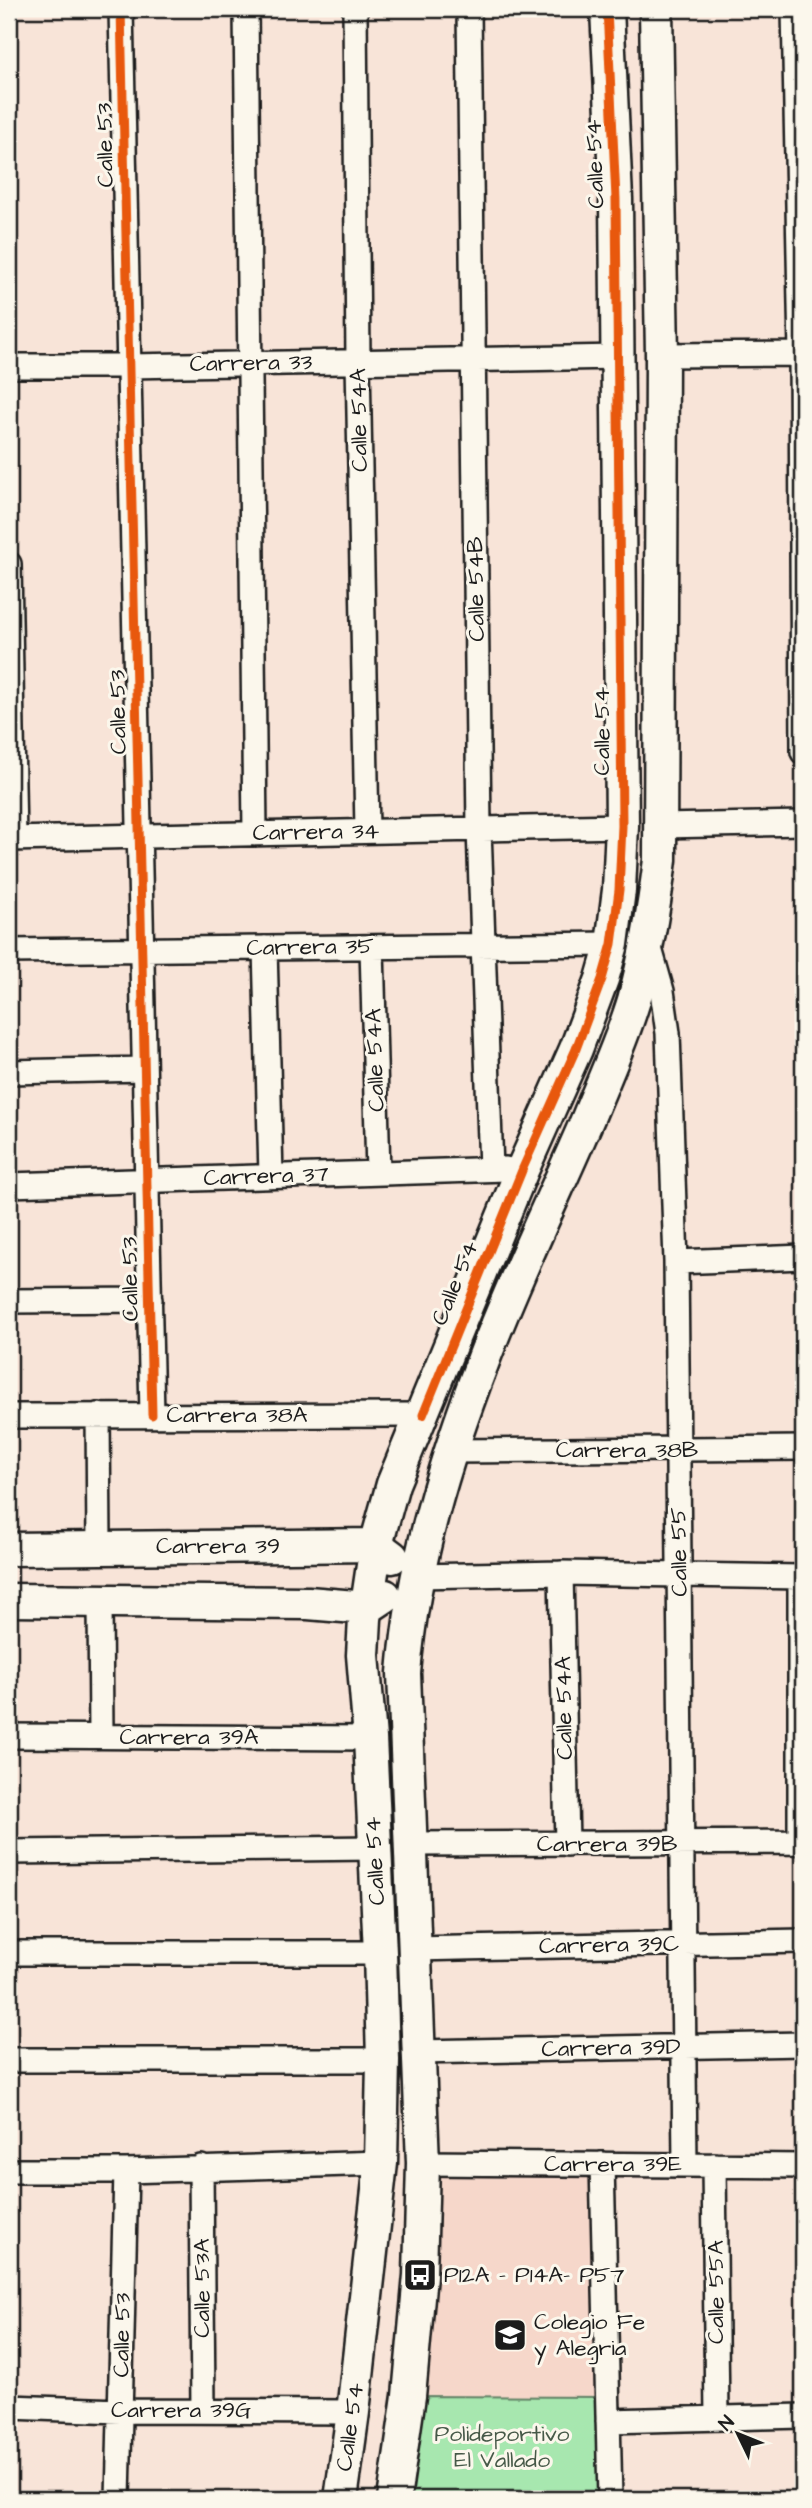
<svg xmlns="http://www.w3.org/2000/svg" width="812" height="2508" viewBox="0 0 812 2508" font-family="'Architects Daughter',sans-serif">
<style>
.built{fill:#f6d7ca}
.green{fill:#a7e7af;stroke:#628266;stroke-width:2}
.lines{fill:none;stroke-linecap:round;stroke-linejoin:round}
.street-casing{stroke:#1c1c1c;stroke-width:28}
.secondary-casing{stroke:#1c1c1c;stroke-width:37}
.street{stroke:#fbf7ec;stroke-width:23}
.secondary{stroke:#fbf7ec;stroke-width:32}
.cycleway-casing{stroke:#fbf7ec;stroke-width:13}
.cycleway{stroke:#e8590c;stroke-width:9}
.labels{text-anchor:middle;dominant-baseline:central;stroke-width:6;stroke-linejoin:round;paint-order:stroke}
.street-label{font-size:23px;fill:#1c1c1c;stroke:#fbf7ec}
.poi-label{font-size:23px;fill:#1c1c1c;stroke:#fbf7ec;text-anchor:start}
.park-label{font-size:23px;fill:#465948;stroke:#fbf7ec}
</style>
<rect width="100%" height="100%" fill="#f8e4d8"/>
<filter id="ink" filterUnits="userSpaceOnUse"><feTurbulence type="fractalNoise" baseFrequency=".0143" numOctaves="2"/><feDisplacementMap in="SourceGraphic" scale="14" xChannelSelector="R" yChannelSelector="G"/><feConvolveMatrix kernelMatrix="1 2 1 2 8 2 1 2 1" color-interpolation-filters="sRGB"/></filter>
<g filter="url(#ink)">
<path class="built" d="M 423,2163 L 602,2164 L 608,2397 L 409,2396 Z"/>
<path class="green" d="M 409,2396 L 608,2397 L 610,2499 L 394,2499 Z"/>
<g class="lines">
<defs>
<path id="street" d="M 121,9 L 152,1415
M 246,9 L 255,834
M 355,9 L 358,362 L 367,831
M 469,9 L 479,829 L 491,1169
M 794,9 L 801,354 L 803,752
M 662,355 L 803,354
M 9,366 L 129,366 L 619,357
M 9,564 L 14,839
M 661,826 L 803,823
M 9,839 L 622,826
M 649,945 L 662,991 L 668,1033 L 676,1262 L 685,2165
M 372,947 L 378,1173
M 265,948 L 271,1176
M 9,951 L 612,944
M 9,1072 L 144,1069
M 9,1185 L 506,1169
M 676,1262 L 803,1257
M 9,1301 L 150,1300
M 98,1415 L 99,1546
M 9,1416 L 423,1415
M 450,1451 L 803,1448
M 561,1573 L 567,1844
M 417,1576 L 561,1573 L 803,1577
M 800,1576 L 800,1843
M 100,1602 L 101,1736
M 9,1736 L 370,1738
M 410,1844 L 803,1842
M 9,1852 L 375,1848
M 414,1949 L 803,1941
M 9,1953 L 380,1953
M 418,2052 L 803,2044
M 9,2060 L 383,2060
M 423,2163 L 803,2166
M 602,2164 L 610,2499
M 714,2165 L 717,2418
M 201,2167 L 203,2410
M 9,2171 L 126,2171 L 381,2163
M 9,2407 L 120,2411 L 353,2412
M 608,2421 L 803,2416
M 118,2499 L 126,2171"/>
<path id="secondary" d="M 9,1549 L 376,1545 L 392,1557
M 9,1600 L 308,1603 L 367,1608 L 385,1596
M 341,2499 L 353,2412 L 381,2163 L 383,2060 L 380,1953 L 370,1738 L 363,1655 L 365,1619 L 376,1545 L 393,1484 L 523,1168 L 576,1049 L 602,979 L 612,944 L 619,890 L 622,826 L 616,199 L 607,9
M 394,2499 L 409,2396 L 420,2275 L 423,2163 L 404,1673 C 413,1564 444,1462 483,1361 C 514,1279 553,1199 588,1118 C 604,1079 622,1040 634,1000 C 647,953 654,907 660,860 L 662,355 L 656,9"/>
</defs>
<use href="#street" class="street-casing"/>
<use href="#secondary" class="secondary-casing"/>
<use href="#street" class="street"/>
<use href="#secondary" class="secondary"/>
<defs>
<path id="cycleway" d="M 121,9 L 152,1415
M 423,1415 L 523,1168 L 576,1049 L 602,979 L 612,944 L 619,890 L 622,826 L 616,199 L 607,9"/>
</defs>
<use href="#cycleway" class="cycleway-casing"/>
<use href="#cycleway" class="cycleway"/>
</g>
</g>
<defs>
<symbol id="bus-square" viewBox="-11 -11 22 22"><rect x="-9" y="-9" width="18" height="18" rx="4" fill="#1c1c1c" stroke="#fbf7ec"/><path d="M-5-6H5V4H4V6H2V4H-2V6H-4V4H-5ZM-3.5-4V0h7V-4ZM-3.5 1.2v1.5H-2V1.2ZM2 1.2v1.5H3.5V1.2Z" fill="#fff"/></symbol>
<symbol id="school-square" viewBox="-11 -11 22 22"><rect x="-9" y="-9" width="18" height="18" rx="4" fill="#1c1c1c" stroke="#fbf7ec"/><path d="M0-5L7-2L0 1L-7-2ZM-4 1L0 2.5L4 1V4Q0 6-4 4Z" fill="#fff"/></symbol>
</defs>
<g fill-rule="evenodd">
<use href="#bus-square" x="401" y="2256" width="38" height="38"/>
<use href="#school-square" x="491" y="2316" width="38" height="38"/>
</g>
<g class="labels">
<g class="street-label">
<text transform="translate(105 145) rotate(-91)">Calle 53</text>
<text transform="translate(595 164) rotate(-92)">Calle 54</text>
<text transform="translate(251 363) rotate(-1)">Carrera 33</text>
<text transform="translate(359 420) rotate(-91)">Calle 54A</text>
<text transform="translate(476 589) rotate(-91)">Calle 54B</text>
<text transform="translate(118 712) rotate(-91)">Calle 53</text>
<text transform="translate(602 731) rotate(-90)">Calle 54</text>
<text transform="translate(316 832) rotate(-1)">Carrera 34</text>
<text transform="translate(310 947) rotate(-1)">Carrera 35</text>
<text transform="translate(375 1060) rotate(-92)">Calle 54A</text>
<text transform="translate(266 1176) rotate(-2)">Carrera 37</text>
<text transform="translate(130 1279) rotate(-91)">Calle 53</text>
<text transform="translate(455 1283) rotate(-68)">Calle 54</text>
<text x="237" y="1415">Carrera 38A</text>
<text x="627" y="1450">Carrera 38B</text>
<text x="218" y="1546">Carrera 39</text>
<text transform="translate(679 1552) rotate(-91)">Calle 55</text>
<text transform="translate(564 1708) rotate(-91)">Calle 54A</text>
<text x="189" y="1737">Carrera 39A</text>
<text x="607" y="1844">Carrera 39B</text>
<text transform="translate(375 1861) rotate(-93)">Calle 54</text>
<text transform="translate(609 1945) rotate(-1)">Carrera 39C</text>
<text transform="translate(611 2048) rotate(-1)">Carrera 39D</text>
<text x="613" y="2164">Carrera 39E</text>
<text transform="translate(202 2288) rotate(-90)">Calle 53A</text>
<text transform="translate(716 2292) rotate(-90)">Calle 55A</text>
<text transform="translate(122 2335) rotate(-89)">Calle 53</text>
<text x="181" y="2410">Carrera 39G</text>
<text transform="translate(350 2427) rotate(-82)">Calle 54</text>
</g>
<g class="poi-label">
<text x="444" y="2275">P12A - P14A- P57</text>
<text x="534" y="2322">Colegio Fe<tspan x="534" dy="26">y Alegria</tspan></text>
</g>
<g class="park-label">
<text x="502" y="2434">Polideportivo<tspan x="502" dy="26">El Vallado</tspan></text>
</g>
</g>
<rect width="812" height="2508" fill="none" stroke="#fbf7ec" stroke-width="35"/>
<rect x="18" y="18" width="777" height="2473" fill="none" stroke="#1c1c1c" stroke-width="2.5" filter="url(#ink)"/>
<g transform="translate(738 2434) rotate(313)" stroke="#fbf7ec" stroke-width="5" paint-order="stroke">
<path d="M0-5L12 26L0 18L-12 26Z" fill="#1c1c1c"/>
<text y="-10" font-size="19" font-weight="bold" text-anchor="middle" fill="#1c1c1c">N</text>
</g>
</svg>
